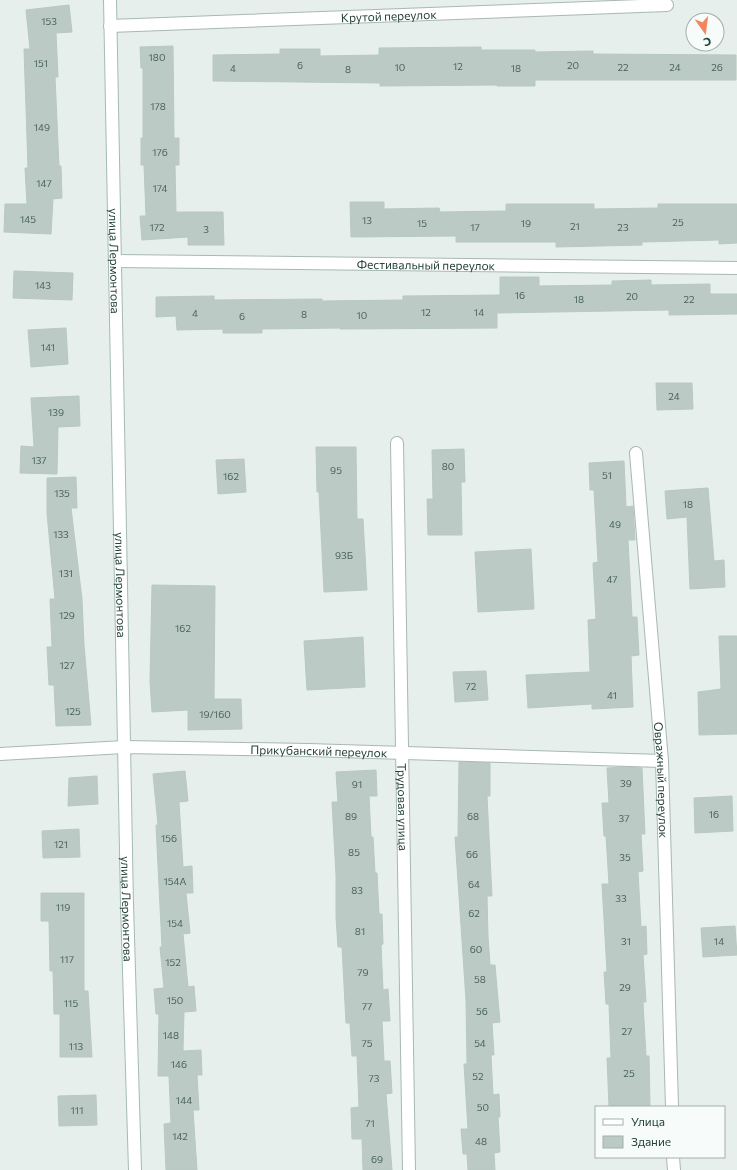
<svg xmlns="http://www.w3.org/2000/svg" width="737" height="1170" viewBox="0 0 737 1170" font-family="Commissioner,sans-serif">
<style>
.building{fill:#bbcac4;stroke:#b8c9c2}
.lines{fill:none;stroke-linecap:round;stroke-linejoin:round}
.street-casing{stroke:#a8b8b2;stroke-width:14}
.secondary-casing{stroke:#a4bbb3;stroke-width:14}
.street{stroke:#fff;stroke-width:12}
.secondary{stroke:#fff;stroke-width:12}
.labels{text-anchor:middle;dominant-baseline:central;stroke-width:3.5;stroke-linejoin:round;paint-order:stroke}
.number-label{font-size:10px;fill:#4a645c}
.street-label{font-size:12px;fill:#24423a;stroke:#f7fbf9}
</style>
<rect width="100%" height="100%" fill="#e6efeb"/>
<path class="building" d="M 69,5 L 72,32 L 56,33 L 58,77 L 55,77 L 59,166 L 61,166 L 62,198 L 53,199 L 51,234 L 4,232 L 5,204 L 27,204 L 25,168 L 28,168 L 24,49 L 30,49 L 26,10 Z
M 173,46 L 174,138 L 179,138 L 179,165 L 175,165 L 176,212 L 223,212 L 224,245 L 188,245 L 188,237 L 142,240 L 140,216 L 146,216 L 144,165 L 141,165 L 141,138 L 143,138 L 143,68 L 141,68 L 140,47 Z
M 481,47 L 481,50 L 535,50 L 535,52 L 593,51 L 593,54 L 736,55 L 736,80 L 535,80 L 535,86 L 497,86 L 497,85 L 380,86 L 380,83 L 213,81 L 213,55 L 280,54 L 280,49 L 320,49 L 320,56 L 379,55 L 379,48 Z
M 350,202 L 384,202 L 384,209 L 439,208 L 440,212 L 506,211 L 506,204 L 594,204 L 594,209 L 658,208 L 658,204 L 737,204 L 737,243 L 719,244 L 719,240 L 642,242 L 642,245 L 556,247 L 556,242 L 456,242 L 456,236 L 351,237 Z
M 14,271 L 73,273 L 72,300 L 13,298 Z
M 500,277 L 539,277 L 539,286 L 612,285 L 612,281 L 651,280 L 651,285 L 710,284 L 710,294 L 737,294 L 737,314 L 669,315 L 669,310 L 497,313 L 497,328 L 340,329 L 340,328 L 262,329 L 262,333 L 223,333 L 223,329 L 177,330 L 176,316 L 156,317 L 156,297 L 214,296 L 214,300 L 322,299 L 322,301 L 403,300 L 403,296 L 500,295 Z
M 66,328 L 68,364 L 31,367 L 28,330 Z
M 656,383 L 692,383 L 693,409 L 657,410 Z
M 79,396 L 80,426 L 58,427 L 57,474 L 20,473 L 21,446 L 34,447 L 31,398 Z
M 316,447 L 356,447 L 357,519 L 363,519 L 367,590 L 324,592 L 319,492 L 317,492 Z
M 464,449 L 465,482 L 461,482 L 462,535 L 428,535 L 427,499 L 433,499 L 432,450 Z
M 244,459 L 246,492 L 218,494 L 216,460 Z
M 624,461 L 626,507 L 633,506 L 635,540 L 628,540 L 632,617 L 637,617 L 639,655 L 631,656 L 633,707 L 592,709 L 592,704 L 528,708 L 526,675 L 590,672 L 588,620 L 596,619 L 593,563 L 598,562 L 594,490 L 590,490 L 589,463 Z
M 76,477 L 77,508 L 71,508 L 82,599 L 84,645 L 91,725 L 56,726 L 54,685 L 49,685 L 47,647 L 52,647 L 50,599 L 55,599 L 47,513 L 47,478 Z
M 708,488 L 714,561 L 724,560 L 725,587 L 690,589 L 687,517 L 667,519 L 665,491 Z
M 531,549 L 534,609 L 478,612 L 475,552 Z
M 152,585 L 215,586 L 214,699 L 241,699 L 242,729 L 188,730 L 188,710 L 152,712 L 150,681 Z
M 719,636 L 737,636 L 737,734 L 699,735 L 698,692 L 721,689 Z
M 363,637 L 365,687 L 307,690 L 304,641 Z
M 486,671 L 488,700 L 455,702 L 453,672 Z
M 459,762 L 490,763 L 490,796 L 487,796 L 492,896 L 487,896 L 488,936 L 490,965 L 495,965 L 500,1022 L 492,1023 L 494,1055 L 491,1055 L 493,1095 L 499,1094 L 500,1117 L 498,1117 L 500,1152 L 494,1153 L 495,1170 L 468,1170 L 467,1154 L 463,1154 L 461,1129 L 468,1129 L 464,1064 L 467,1064 L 466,1000 L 455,837 L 458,837 Z
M 622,767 L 642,768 L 645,834 L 641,834 L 643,871 L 638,872 L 641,927 L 646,926 L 647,954 L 643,955 L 646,1002 L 643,1002 L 646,1056 L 649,1056 L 650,1107 L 609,1107 L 607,1058 L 611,1058 L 609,1004 L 606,1004 L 604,972 L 607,972 L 602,884 L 609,884 L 606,836 L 604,836 L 602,803 L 609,803 L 607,768 Z
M 376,770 L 377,796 L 369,796 L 371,837 L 373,837 L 375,873 L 377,873 L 379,914 L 382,914 L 383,944 L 381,945 L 383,990 L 388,989 L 390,1021 L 382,1021 L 384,1061 L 390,1061 L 392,1093 L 386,1094 L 392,1170 L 363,1170 L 362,1139 L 352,1139 L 351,1108 L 359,1107 L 357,1056 L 352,1056 L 350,1023 L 346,1023 L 342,947 L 338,947 L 336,917 L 336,875 L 332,802 L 338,802 L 336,772 Z
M 185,771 L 188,801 L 179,802 L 183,867 L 192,866 L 193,893 L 186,893 L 190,933 L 183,934 L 188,987 L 194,986 L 196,1011 L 184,1012 L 183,1051 L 201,1050 L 202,1075 L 197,1075 L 199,1110 L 193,1110 L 197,1170 L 166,1170 L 164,1124 L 171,1123 L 169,1076 L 158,1076 L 159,1014 L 156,1014 L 154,989 L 164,988 L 160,947 L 162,947 L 156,825 L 158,825 L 153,774 Z
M 97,776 L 98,804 L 68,806 L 69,778 Z
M 732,796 L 733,831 L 695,833 L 694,798 Z
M 79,829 L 80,857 L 43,858 L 42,831 Z
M 41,893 L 84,893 L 84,991 L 88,991 L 92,1057 L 60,1057 L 60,1014 L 54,1014 L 53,971 L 50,971 L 49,921 L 41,921 Z
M 735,926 L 737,955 L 703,957 L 701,928 Z
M 96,1095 L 97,1125 L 59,1126 L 58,1096 Z"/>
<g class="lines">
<defs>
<g id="street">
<path id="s1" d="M 110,26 L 667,5"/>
<path id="s2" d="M 115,261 L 737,268"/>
<path id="s3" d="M 397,443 L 409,1170"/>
<path id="s4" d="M 636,453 L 662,761 L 672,1107"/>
<path id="s5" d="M 0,754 L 124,747 L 308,750 L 662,761"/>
<path d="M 673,1157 L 674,1170"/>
</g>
<g id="secondary">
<path id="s6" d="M 110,0 L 127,904 L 135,1170"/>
</g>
</defs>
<use href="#street" class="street-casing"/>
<use href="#secondary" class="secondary-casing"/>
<use href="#street" class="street"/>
<use href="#secondary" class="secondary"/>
</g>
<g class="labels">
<g class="number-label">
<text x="49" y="21">153</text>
<text x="157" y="57">180</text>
<text x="41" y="63">151</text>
<text x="300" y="65">6</text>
<text x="573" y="65">20</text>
<text x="458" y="66">12</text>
<text x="400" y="67">10</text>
<text x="623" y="67">22</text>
<text x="675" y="67">24</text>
<text x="717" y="67">26</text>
<text x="233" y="68">4</text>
<text x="516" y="68">18</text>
<text x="348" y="69">8</text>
<text x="158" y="106">178</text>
<text x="42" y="127">149</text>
<text x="160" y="152">176</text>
<text x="44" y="183">147</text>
<text x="160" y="188">174</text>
<text x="28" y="219">145</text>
<text x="367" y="220">13</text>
<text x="678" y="222">25</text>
<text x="422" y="223">15</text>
<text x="526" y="223">19</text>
<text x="575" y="226">21</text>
<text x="157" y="227">172</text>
<text x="475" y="227">17</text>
<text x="623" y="227">23</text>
<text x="206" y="229">3</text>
<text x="43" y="285">143</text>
<text x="520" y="295">16</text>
<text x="632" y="296">20</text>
<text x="579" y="299">18</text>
<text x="689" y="299">22</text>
<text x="426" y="312">12</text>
<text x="479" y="312">14</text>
<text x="195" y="313">4</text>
<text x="304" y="314">8</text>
<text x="362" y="315">10</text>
<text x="242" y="316">6</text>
<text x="48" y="347">141</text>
<text x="674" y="396">24</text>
<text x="56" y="412">139</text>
<text x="39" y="460">137</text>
<text x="448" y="466">80</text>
<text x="336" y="470">95</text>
<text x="607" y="475">51</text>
<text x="231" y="476">162</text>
<text x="62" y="493">135</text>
<text x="688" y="504">18</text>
<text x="615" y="524">49</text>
<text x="61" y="534">133</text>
<text x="344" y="555">93Б</text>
<text x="66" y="573">131</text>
<text x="612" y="579">47</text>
<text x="67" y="615">129</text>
<text x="183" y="628">162</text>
<text x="67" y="665">127</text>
<text x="471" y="686">72</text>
<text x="612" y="695">41</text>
<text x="73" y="711">125</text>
<text x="215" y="714">19/160</text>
<text x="626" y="783">39</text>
<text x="357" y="784">91</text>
<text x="714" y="814">16</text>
<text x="351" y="816">89</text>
<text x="473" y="816">68</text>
<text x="624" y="818">37</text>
<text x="169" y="838">156</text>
<text x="61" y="844">121</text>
<text x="354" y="852">85</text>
<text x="472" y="854">66</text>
<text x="625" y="857">35</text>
<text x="175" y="881">154А</text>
<text x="474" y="884">64</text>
<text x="357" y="890">83</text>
<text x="621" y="898">33</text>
<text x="63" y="907">119</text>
<text x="474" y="913">62</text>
<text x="175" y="923">154</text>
<text x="360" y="931">81</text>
<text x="626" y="941">31</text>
<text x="719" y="941">14</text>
<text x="476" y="949">60</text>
<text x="67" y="959">117</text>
<text x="173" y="962">152</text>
<text x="363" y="972">79</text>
<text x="480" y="979">58</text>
<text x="625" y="987">29</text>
<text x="175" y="1000">150</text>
<text x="71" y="1003">115</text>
<text x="367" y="1006">77</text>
<text x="482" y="1011">56</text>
<text x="627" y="1031">27</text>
<text x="171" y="1035">148</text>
<text x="367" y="1043">75</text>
<text x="480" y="1043">54</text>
<text x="76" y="1046">113</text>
<text x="179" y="1064">146</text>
<text x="629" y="1073">25</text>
<text x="478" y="1076">52</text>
<text x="374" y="1078">73</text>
<text x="184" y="1100">144</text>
<text x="483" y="1107">50</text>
<text x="77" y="1110">111</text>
<text x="370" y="1123">71</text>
<text x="180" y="1136">142</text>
<text x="481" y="1141">48</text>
<text x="377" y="1159">69</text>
</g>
<g class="street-label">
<text stroke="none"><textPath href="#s1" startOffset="279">Крутой переулок</textPath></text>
<text stroke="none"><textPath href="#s6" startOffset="261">улица Лермонтова</textPath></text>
<text stroke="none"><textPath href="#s2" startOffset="311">Фестивальный переулок</textPath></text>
<text stroke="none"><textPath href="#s6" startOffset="585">улица Лермонтова</textPath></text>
<text stroke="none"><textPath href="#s5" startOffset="319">Прикубанский переулок</textPath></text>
<text stroke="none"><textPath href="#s4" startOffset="328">Овражный переулок</textPath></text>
<text stroke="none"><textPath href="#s3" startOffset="364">Трудовая улица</textPath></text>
<text stroke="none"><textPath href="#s6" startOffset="909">улица Лермонтова</textPath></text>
</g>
</g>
<rect x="595" y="1106" width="130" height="52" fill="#f7fbf9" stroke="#a3b1ad"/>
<rect x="603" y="1119" width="20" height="6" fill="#ffffff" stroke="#a3b1ad"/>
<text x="631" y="1126" font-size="12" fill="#24423a">Улица</text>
<rect x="603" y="1136" width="20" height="12" fill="#bbcac4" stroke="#a3b1ad"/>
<text x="631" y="1146" font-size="12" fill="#24423a">Здание</text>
<g transform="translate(705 32) rotate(166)"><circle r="19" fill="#f7fbf9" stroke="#a3b1ad"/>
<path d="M0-3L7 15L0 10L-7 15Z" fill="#f4845f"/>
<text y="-6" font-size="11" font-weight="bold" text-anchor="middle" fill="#24423a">С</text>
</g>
</svg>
